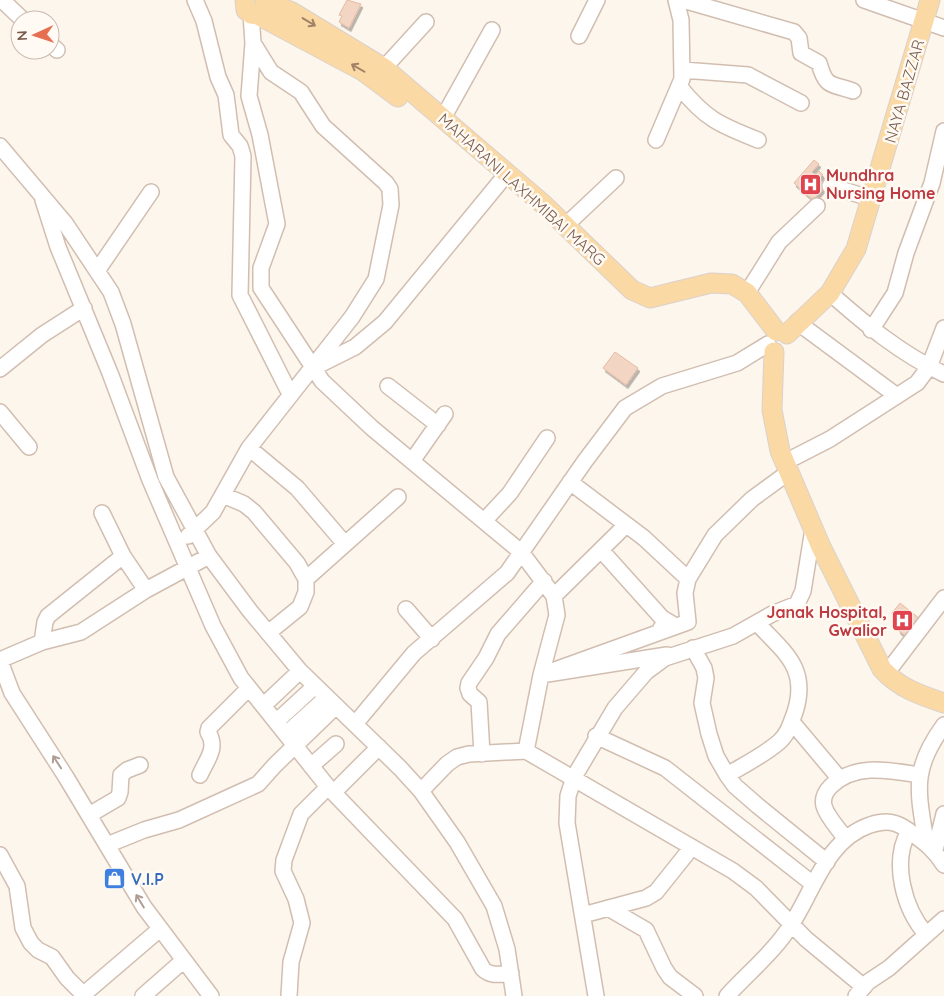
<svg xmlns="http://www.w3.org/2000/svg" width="944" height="996" viewBox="0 0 944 996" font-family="Quicksand,sans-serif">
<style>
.building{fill:#f3d5c3;stroke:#e6bba3;filter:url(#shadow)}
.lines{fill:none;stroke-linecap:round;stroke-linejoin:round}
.minor-casing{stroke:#d1beb0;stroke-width:18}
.major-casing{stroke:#dad1cd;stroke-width:21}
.minor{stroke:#fff;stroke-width:15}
.major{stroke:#fbd9a5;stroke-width:19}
.oneway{stroke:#a18267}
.oneway2{stroke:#af9d94}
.labels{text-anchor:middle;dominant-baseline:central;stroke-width:5;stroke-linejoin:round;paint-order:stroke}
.street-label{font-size:16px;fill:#7a5c4d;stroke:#fffaf3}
.health-label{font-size:16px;font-weight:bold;fill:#be3a42;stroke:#fffaf3;text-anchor:start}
.shop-label{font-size:16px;font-weight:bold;fill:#366cbe;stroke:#fffaf3;text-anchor:start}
</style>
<defs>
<filter id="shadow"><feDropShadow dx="2" dy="3.5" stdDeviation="0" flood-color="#0004"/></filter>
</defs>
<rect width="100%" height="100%" fill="#fdf6ec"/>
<path class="building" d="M 347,0 L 361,4 L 349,28 L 339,22 L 342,16 L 339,15 Z
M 814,160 L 819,164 L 812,172 L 815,175 L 819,171 L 823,175 L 818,180 L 825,187 L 813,200 L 794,183 Z
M 615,352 L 638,368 L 626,385 L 603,368 Z
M 900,603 L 920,619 L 906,636 L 899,631 L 892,613 Z"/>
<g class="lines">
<defs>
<path id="minor" d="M 2,0 L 23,20
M 195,0 L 204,21 L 218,77 L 226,95 L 231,135 L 240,146 L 243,156 L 240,295 L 290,394
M 683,0 L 794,32 L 799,38 L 801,53 L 819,63 C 826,88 830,83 853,91
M 864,0 L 944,28
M 251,14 L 253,43 L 249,96 L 260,135 L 277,224 L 261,268 L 261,288 L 322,381 L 372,428 L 521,552 L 554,596 L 557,615 L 541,675 L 526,751
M 579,36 L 597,0
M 50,44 L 57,50
M 384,68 L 426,22
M 683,70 L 748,75 L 801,103
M 679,86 C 705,119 720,125 758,140
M 443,118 L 492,30
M 656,140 L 682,79 L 681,20 L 676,0
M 0,146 L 65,223 L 111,292 L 123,324 L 166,477 L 209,556 L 250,611 L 300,671 L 400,768 L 421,791 L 457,842 L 494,906 L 507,949 L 514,996
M 830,186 L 873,199
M 43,200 L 58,247 L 110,373 L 150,480 L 213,626 L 241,678 L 328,787 L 455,919 L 483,969 C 491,977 501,974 511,973
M 566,225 L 616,178
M 97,271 L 151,192
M 747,293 L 779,242 L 817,206
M 830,293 C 865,324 901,354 944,374
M 797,322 L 897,396
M 871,330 L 895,293 L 906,253 L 932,183 L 944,131
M 315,367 L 355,347 L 385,322 L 500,182
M 0,369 L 42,335 L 84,308
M 388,386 L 438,425
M 0,412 L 29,447
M 249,448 L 297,488 L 345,544
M 795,457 L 830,439 L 917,383 L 929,367 L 944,328
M 412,461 L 445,414
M 570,482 L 644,538 L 688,579
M 223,495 L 244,504 L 254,512 L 297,563 L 306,579 L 306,592 L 300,607 L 268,633
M 102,513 L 123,556 L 146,590
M 485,520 L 510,493 L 547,438
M 188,536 L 213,512 L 249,448 L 352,317 L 376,279 L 391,205 L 390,189 L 386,183 L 323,126 L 301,92 L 271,72 L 253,43
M 601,550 L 662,618 L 672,624 L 661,628
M 306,579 L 398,497
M 554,596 L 626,525
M 406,609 L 432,639
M 42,642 L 45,622 L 48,616 L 123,556
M 693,648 L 704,668 L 706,678 L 702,703 L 709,734 L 716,756 L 727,775 L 735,786 L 758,806 L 827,862
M 667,655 L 541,675 L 688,622 L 685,593 L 688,579 L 715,535 L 752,499 L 789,472
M 0,660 L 42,642 L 81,632 L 146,590 L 209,556
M 0,661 L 12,693 L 66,777 L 144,907 L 211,996
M 892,666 L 944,598
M 264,705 L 300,671
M 277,721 L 315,686
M 792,722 L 839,778
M 355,724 L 414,653 L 507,573 L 585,461 L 625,408 L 662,386 L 737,363 L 768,344
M 286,734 L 327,697
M 596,736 L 665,768 L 813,884
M 482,754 L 479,702 L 470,694 L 468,688 L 469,683 L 486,658 L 498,634 L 544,581
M 311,766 L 336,744
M 200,775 C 207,759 218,748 208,732 L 209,728 L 248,689
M 727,775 C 744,765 764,755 779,742 C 788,734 791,723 795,712 C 809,668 784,652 757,623
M 421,791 L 447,764 L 457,757 L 469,754 L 526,751 L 733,871 L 756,888 L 806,939 L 864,987
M 334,792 L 379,747
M 89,815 L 118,798 L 120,792 L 121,775 L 127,770 L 140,765
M 909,831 C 891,862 904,909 926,934
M 845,838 C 839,829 827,817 824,806 C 822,798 825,792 831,786 C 855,763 888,770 919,775
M 926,842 C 918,791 911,770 944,725
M 107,845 L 144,830 L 179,820 L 258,784 L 275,765 L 336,706
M 935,850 L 944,814
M 0,855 L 17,886 L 23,928 L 31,943 L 38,950 L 52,957 L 67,978 L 85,996
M 608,908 L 646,930 L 664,968 L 670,977 L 695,996
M 583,915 L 646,898 L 656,892 L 692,847
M 84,994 L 160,929
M 143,996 L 184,960
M 289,996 L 291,962 L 302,923 L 296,899 L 283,871 L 284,860 L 301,814 L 328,787
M 596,996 L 567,823 L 568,796 L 574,777 L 615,708 L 646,672 L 665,658 L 733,636 L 772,614 L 797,604 L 803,591 L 813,529
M 727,996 C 749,972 774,952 791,925 C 814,890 826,840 870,825 C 886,820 896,821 909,831 C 924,842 934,849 944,865
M 856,996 L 868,982 L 889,968 L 944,919"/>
<path id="major" d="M 245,0 L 246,10 L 251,14 L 258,15 L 265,8
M 265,1 L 292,12 L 384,68 L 543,204 L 632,290 L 650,298 L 711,283 L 732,284 L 747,293 L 776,331
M 258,15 L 363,71 L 398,97
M 787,334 L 830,293 L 856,249 L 930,0
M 774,352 L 772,410 L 780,451 L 821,547 L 882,669 C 899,688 920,695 944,703"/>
</defs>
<use href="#minor" class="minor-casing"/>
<use href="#major" class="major-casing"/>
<use href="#minor" class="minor"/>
<use href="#major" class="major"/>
</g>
<defs><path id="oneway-shaft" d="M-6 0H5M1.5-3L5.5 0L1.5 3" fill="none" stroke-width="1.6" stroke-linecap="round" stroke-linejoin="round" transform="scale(1.25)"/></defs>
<g class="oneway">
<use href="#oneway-shaft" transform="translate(309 22) rotate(31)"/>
<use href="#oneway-shaft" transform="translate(358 68) rotate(-150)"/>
</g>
<g class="oneway2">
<use href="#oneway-shaft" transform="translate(57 762) rotate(-123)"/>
<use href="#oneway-shaft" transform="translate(140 901) rotate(-121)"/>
</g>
<defs>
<symbol id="hospital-square" viewBox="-11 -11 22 22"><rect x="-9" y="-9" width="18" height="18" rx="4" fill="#e0444e" stroke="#fffaf3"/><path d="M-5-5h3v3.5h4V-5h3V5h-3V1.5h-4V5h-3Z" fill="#fff"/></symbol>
<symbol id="shop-square" viewBox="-11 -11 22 22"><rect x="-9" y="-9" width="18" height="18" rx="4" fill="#3f7fe0" stroke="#fffaf3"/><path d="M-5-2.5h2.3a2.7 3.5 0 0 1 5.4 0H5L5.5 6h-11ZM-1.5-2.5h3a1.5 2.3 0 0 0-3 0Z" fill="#fff"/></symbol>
</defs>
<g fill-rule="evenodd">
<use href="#hospital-square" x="798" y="172" width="25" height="25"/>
<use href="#hospital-square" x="890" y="608" width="25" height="25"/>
<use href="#shop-square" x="102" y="866" width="25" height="25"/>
</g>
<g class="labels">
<g class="street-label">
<text transform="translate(904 91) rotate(-74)">NAYA BAZZAR</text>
<text transform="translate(522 189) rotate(42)">MAHARANI LAXHMIBAI MARG</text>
</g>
<g class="health-label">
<text x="826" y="175">Mundhra<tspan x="826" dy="18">Nursing Home</tspan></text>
<text x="887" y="612" text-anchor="end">Janak Hospital,<tspan x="887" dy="18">Gwalior</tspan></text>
</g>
<g class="shop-label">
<text x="131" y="879">V.I.P</text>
</g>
</g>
<g transform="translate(35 35) rotate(267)"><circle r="24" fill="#fffaf3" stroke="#cabbb1"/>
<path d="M0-4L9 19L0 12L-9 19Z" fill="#e76f51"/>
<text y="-8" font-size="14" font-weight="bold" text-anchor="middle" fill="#7a5c4d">N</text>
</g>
</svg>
